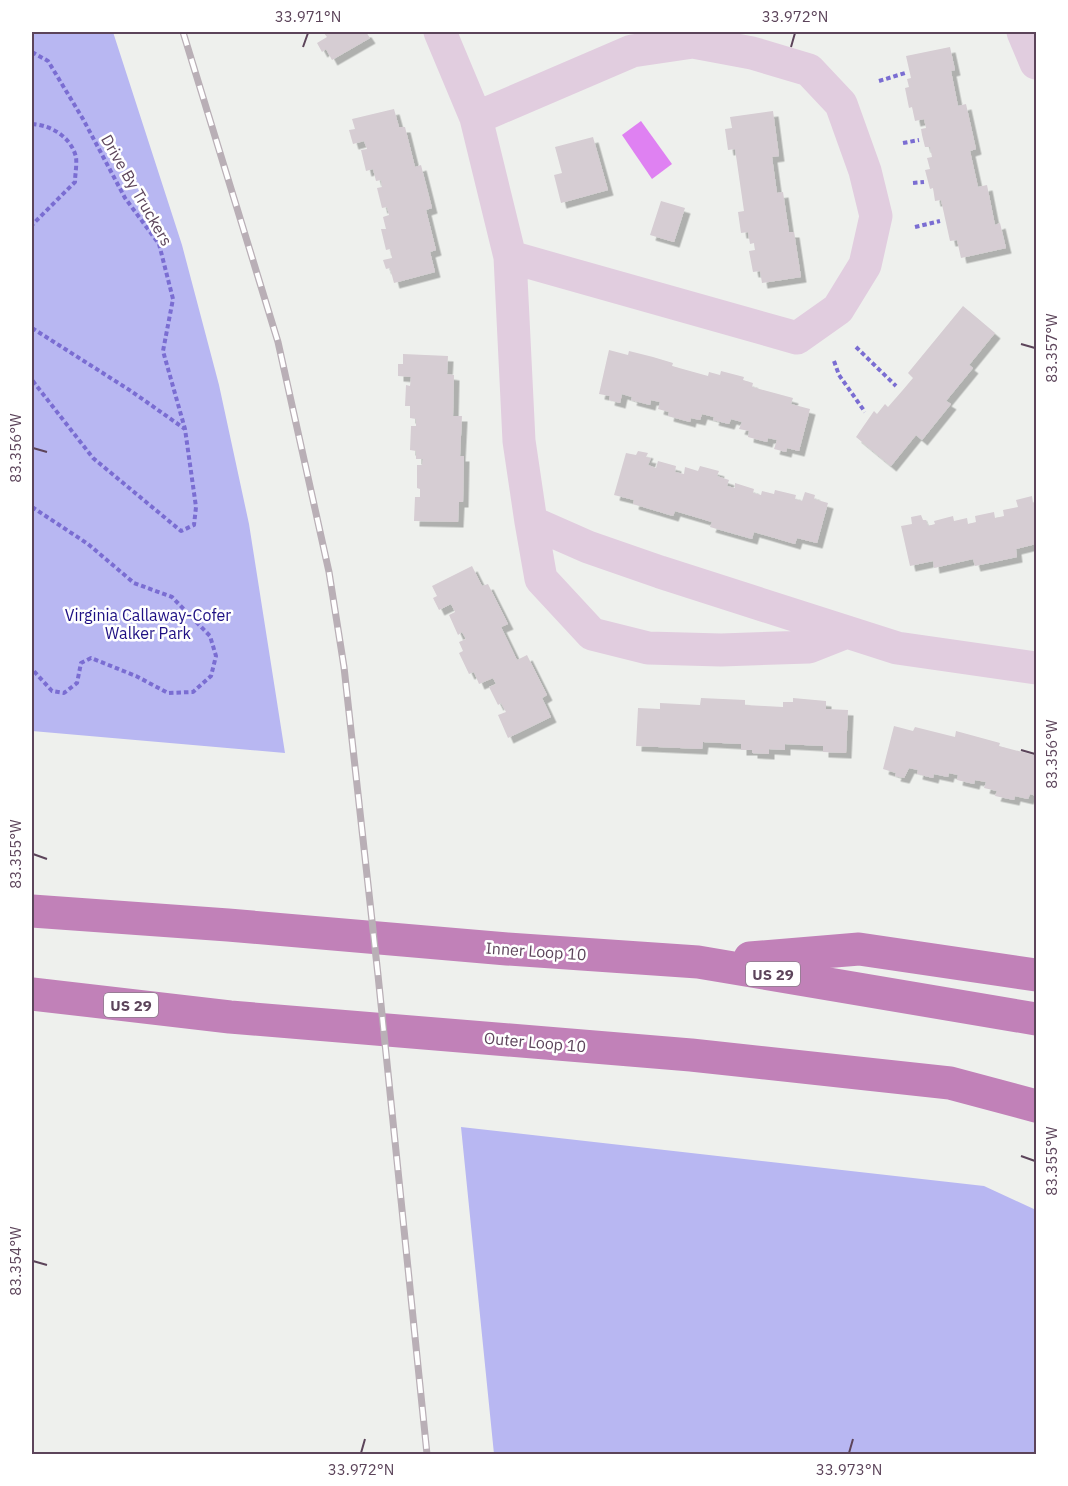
<svg xmlns="http://www.w3.org/2000/svg" width="1068" height="1486" viewBox="0 0 1068 1486" font-family="'IBM Plex Sans',sans-serif">
<style>
.green{fill:#b8b7f2}
.water{fill:#df81f2}
.building{fill:#d6cdd3;filter:url(#shadow)}
.lines{fill:none;stroke-linecap:round;stroke-linejoin:round}
.path{stroke:#7a6dd2;stroke-width:4;stroke-dasharray:4.5 3;stroke-linecap:butt}
.minor{stroke:#e1cddf;stroke-width:33}
.highway{stroke:#c181b8;stroke-width:33}
.rail-casing{stroke:#b9afb6;stroke-width:7}
.rail{stroke:#fff;stroke-width:4.5;stroke-dasharray:14;stroke-linecap:butt}
.ticks{fill:none;stroke:#5c445a;stroke-width:2}
.labels{text-anchor:middle;dominant-baseline:central;stroke-width:5;stroke-linejoin:round;paint-order:stroke}
.shield{fill:#fff;stroke:#8d7c8c;stroke-width:1.5}
.shield-label{font-size:15px;font-weight:bold;fill:#5c445a}
.street-label{font-size:16px;fill:#5c445a;stroke:#fff}
.park-label{font-size:16px;fill:#1e1083;stroke:#fff}
.neatline{fill:none;stroke:#5c445a;stroke-width:2}
.ticks-label{font-size:15px;text-anchor:middle;fill:#5c445a}
</style>
<defs>
<filter id="shadow"><feDropShadow dx="5.5" dy="5.5" stdDeviation="0" flood-color="#0004"/></filter>
</defs>
<rect width="100%" height="100%" fill="#eef0ed"/>
<path class="green" d="M 32,32 L 113,32 L 182,245 L 219,385 L 249,524 L 285,753 L 32,731 Z
M 461,1127 L 984,1186 L 1036,1210 L 1036,1454 L 494,1454 Z"/>
<path class="water" d="M 641,121 L 672,164 L 652,179 L 622,135 Z"/>
<path class="building" d="M 323,32 L 366,32 L 370,38 L 332,60 L 326,49 L 322,52 L 317,43 L 327,37 Z
M 950,47 L 955,70 L 951,71 L 958,106 L 966,104 L 976,149 L 970,151 L 978,187 L 987,185 L 995,225 L 1000,223 L 1006,248 L 961,258 L 957,240 L 950,241 L 941,200 L 935,201 L 933,188 L 930,189 L 925,170 L 930,169 L 927,158 L 932,157 L 930,147 L 925,147 L 922,135 L 921,129 L 926,128 L 924,119 L 915,121 L 912,107 L 909,108 L 905,88 L 909,87 L 907,79 L 911,78 L 906,56 Z
M 394,109 L 399,127 L 405,127 L 415,167 L 421,165 L 432,208 L 426,210 L 436,250 L 430,252 L 435,272 L 394,283 L 390,268 L 386,269 L 383,260 L 392,258 L 390,249 L 386,250 L 381,229 L 386,229 L 383,217 L 389,215 L 387,207 L 382,208 L 377,188 L 382,187 L 381,180 L 376,181 L 373,169 L 366,171 L 361,150 L 367,149 L 364,141 L 353,144 L 349,130 L 355,129 L 352,119 Z
M 773,111 L 779,156 L 772,157 L 777,193 L 783,192 L 789,232 L 794,232 L 801,277 L 762,283 L 760,271 L 753,272 L 749,251 L 755,250 L 754,243 L 750,244 L 748,232 L 741,233 L 738,212 L 744,211 L 735,149 L 728,150 L 725,129 L 732,128 L 730,117 Z
M 593,137 L 608,190 L 561,203 L 554,175 L 562,173 L 555,147 Z
M 661,201 L 685,208 L 674,242 L 650,235 Z
M 963,306 L 995,333 L 969,365 L 973,368 L 946,401 L 951,404 L 922,440 L 916,435 L 891,466 L 856,437 L 874,411 L 877,414 L 885,404 L 888,407 L 902,391 L 913,378 L 908,373 Z
M 609,350 L 628,355 L 629,351 L 653,357 L 673,363 L 672,366 L 708,376 L 709,372 L 720,375 L 721,371 L 744,377 L 743,380 L 753,383 L 752,387 L 793,398 L 791,404 L 810,409 L 799,451 L 787,448 L 786,452 L 774,449 L 777,440 L 768,438 L 767,442 L 748,437 L 749,431 L 739,429 L 742,422 L 731,419 L 729,424 L 713,420 L 714,417 L 702,414 L 700,420 L 691,418 L 690,422 L 668,416 L 669,412 L 658,409 L 660,402 L 651,400 L 650,405 L 631,400 L 632,397 L 622,394 L 620,403 L 609,400 L 610,396 L 599,394 Z
M 403,354 L 448,356 L 447,374 L 454,375 L 453,416 L 462,416 L 460,456 L 464,456 L 463,502 L 459,502 L 458,522 L 414,521 L 415,497 L 420,497 L 420,489 L 417,488 L 417,465 L 422,465 L 423,459 L 416,459 L 416,451 L 410,450 L 411,426 L 416,426 L 416,419 L 410,418 L 410,406 L 405,406 L 406,385 L 410,386 L 411,377 L 398,376 L 398,364 L 403,364 Z
M 638,451 L 648,453 L 646,457 L 651,458 L 648,465 L 656,468 L 658,461 L 676,466 L 675,472 L 684,474 L 685,467 L 698,471 L 700,466 L 719,471 L 717,476 L 729,480 L 727,486 L 735,488 L 735,483 L 754,489 L 753,493 L 761,495 L 762,491 L 774,494 L 775,490 L 796,495 L 795,499 L 802,501 L 805,492 L 815,495 L 814,499 L 828,503 L 817,543 L 797,538 L 795,544 L 754,532 L 752,539 L 710,527 L 712,522 L 675,511 L 673,516 L 633,504 L 634,500 L 614,495 L 626,453 L 636,455 Z
M 1032,496 L 1033,503 L 1036,502 L 1036,544 L 1016,549 L 1017,557 L 975,566 L 973,559 L 934,568 L 933,561 L 910,566 L 901,526 L 912,524 L 911,517 L 921,515 L 923,520 L 926,520 L 928,526 L 935,524 L 934,521 L 953,516 L 954,521 L 967,518 L 968,524 L 976,522 L 975,516 L 994,512 L 995,518 L 1004,516 L 1003,510 L 1018,507 L 1016,500 Z
M 472,566 L 482,586 L 488,584 L 508,624 L 501,627 L 517,660 L 527,655 L 547,695 L 542,698 L 551,717 L 508,738 L 498,715 L 506,712 L 501,703 L 498,705 L 489,687 L 496,684 L 493,678 L 479,684 L 474,672 L 469,674 L 459,653 L 463,651 L 459,642 L 466,639 L 462,632 L 458,635 L 449,615 L 455,612 L 451,604 L 439,610 L 433,598 L 437,596 L 432,586 Z
M 701,698 L 745,700 L 745,705 L 783,707 L 783,702 L 793,702 L 793,698 L 826,701 L 826,709 L 848,710 L 846,753 L 823,752 L 823,746 L 785,744 L 785,750 L 769,749 L 769,754 L 752,753 L 752,750 L 741,750 L 741,744 L 703,742 L 702,749 L 636,746 L 638,708 L 660,709 L 660,703 L 700,705 Z
M 894,726 L 913,731 L 915,727 L 955,737 L 956,731 L 1000,743 L 999,746 L 1034,755 L 1036,751 L 1036,796 L 1030,794 L 1028,799 L 1015,796 L 1014,800 L 995,796 L 997,791 L 984,788 L 986,782 L 975,780 L 974,784 L 957,780 L 958,775 L 949,773 L 948,777 L 934,774 L 933,778 L 917,774 L 918,770 L 909,768 L 904,778 L 895,776 L 896,773 L 883,769 Z"/>
<g class="lines">
<path class="path" d="M 32,52 L 48,61 L 83,119 L 125,198 L 159,244 L 173,299 L 163,351 L 185,429 L 196,507 L 194,525 L 181,531 L 93,458 L 32,380
M 879,81 L 905,73
M 32,124 C 51,125 71,137 76,157 C 77,165 75,175 75,182 L 32,225
M 903,143 L 919,140
M 913,183 L 924,182
M 915,227 L 940,221
M 32,328 L 131,391 L 185,429
M 856,347 L 896,386
M 834,361 L 839,375 L 865,412
M 32,507 L 88,544 L 134,583 L 172,597 L 210,636 L 216,656 L 211,676 L 193,692 L 168,693 L 136,676 L 91,658 L 81,663 L 77,683 L 64,693 L 52,691 L 32,669"/>
<path class="minor" d="M 440,32 L 476,118 L 510,257 L 519,441 L 531,522 L 588,547 L 660,572 L 897,648 L 1036,668
M 1023,32 L 1036,63
M 476,118 L 632,51 L 693,42 L 752,53 L 809,70 L 841,104 L 865,171 L 876,216 L 865,265 L 838,309 L 797,338 L 510,257
M 531,522 L 541,579 L 592,634 L 648,648 L 721,650 L 809,647 L 847,632"/>
<path class="highway" d="M 32,911 L 228,925 L 507,949 L 698,962 L 1036,1019
M 750,958 L 859,949 L 1036,975
M 32,994 L 230,1017 L 691,1055 L 950,1083 L 1036,1106"/>
<defs>
<path id="rail" d="M 183,32 L 278,342 L 329,572 L 344,667 L 378,975 L 427,1454"/>
</defs>
<use href="#rail" class="rail-casing"/>
<use href="#rail" class="rail"/>
</g>
<path class="ticks" d="M 303,47 L 308,33M 791,47 L 795,33M 1021,344 L 1035,348M 33,448 L 47,452M 1021,750 L 1035,754M 33,854 L 47,859M 1021,1156 L 1035,1161M 33,1261 L 47,1265M 361,1453 L 365,1439M 849,1453 L 853,1439"/>
<g class="labels">
<g class="shield">
<rect x="746" y="962" width="54" height="24" rx="4.5"/>
<rect x="104" y="993" width="54" height="24" rx="4.5"/>
</g>
<g class="shield-label">
<text x="773" y="974">US 29</text>
<text x="131" y="1005">US 29</text>
</g>
<g class="street-label">
<text transform="translate(137 190) rotate(60)">Drive By Truckers</text>
<text transform="translate(536 951) rotate(4)">Inner Loop 10</text>
<text transform="translate(535 1042) rotate(5)">Outer Loop 10</text>
</g>
<g class="park-label">
<text x="148" y="615">Virginia Callaway-Cofer<tspan x="148" dy="18">Walker Park</tspan></text>
</g>
</g>
<rect width="1068" height="1486" fill="none" stroke="#ffffff" stroke-width="66"/>
<rect x="33" y="33" width="1002" height="1420" class="neatline"/>
<g class="ticks-label">
<text x="308" y="22">33.971°N</text>
<text x="795" y="22">33.972°N</text>
<text transform="translate(1052 348) rotate(-90)" y="5">83.357°W</text>
<text transform="translate(16 448) rotate(-90)" y="5">83.356°W</text>
<text transform="translate(1052 754) rotate(-90)" y="5">83.356°W</text>
<text transform="translate(16 854) rotate(-90)" y="5">83.355°W</text>
<text transform="translate(1052 1161) rotate(-90)" y="5">83.355°W</text>
<text transform="translate(16 1261) rotate(-90)" y="5">83.354°W</text>
<text x="361" y="1475">33.972°N</text>
<text x="849" y="1475">33.973°N</text>
</g>
</svg>
